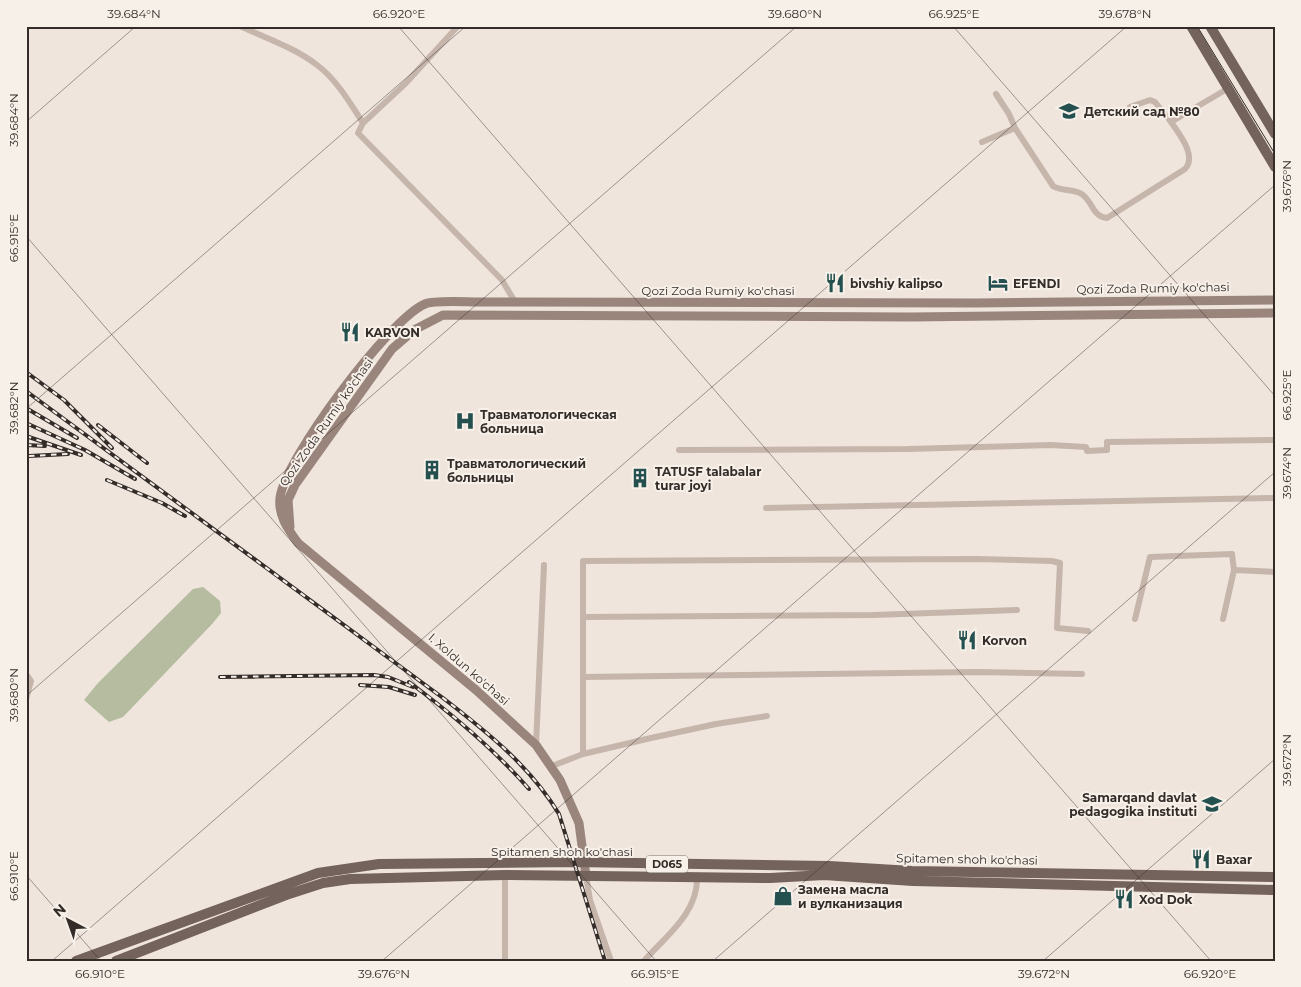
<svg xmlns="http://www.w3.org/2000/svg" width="1301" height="987" viewBox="0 0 1301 987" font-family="Montserrat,sans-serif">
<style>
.green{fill:#b5bc9f}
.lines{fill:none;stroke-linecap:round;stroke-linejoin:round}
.street{stroke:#c6b5ab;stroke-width:6}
.secondary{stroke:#99857c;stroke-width:9}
.primary{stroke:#74625c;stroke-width:10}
.tram{stroke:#342c29;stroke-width:1}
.rail-casing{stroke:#342c29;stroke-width:4}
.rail{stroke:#f7f0e9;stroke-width:2;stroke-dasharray:5.5;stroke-linecap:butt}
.ticks{fill:none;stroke:#342c29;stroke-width:1;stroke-opacity:0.45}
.labels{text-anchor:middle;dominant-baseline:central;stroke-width:4;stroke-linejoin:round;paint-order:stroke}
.shield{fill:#f7f0e9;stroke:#6e6763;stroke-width:1}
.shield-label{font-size:11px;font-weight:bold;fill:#342c29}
.poi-label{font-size:12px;font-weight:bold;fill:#342c29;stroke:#f7f0e9;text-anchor:start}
.street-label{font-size:12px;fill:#342c29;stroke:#f7f0e9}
.neatline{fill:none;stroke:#342c29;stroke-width:2}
.ticks-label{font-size:12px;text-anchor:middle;fill:#342c29}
</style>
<rect width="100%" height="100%" fill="#efe5dd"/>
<path class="green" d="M 203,587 L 220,601 L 221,613 L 213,623 L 123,717 L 109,722 L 84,700 L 98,683 L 193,589 Z"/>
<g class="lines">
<path class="street" d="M 240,26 C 266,38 295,48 317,65 C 337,80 350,103 363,123
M 458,26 L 406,83 L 363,123 L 358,133 L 502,280 L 515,302
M 996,94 L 1009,114 L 1015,128
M 1130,107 L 1150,100 L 1155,102 L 1171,122
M 982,142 L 1015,128 L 1053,186 C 1062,192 1075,188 1083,195 C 1093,203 1093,217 1107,218 L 1185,169 C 1197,156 1180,135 1171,122 L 1227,89
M 679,450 L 907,449 L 1051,445 L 1086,447 L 1087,451 L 1107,450 L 1107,442 L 1275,440
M 766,508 L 1275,498
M 583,617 L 873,615 L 1017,610
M 1135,619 L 1150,557 L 1232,554 L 1234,570
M 1223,619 L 1234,570 L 1275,572
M 26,674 L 31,681 L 26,699
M 583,677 L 978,672 L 1082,674
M 536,745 L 544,565
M 583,754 L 583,561 L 977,559 L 1052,561 L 1060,563 L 1057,628 L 1088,631
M 552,766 L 583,754 L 651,738 L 716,724 L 767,716
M 505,875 L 505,961
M 586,876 L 590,900 L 611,961
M 644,961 C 666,936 699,912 697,876"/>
<path class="secondary" d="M 290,527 L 288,500 L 295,485 L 392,349 L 414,330 L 443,315 L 911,317 L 1275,313
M 586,876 L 579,823 L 560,780 L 536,745 L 476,690 L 298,543 C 288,529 278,516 280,498 C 284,460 389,319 425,304 C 435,300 465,302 478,302 L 977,303 L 1275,300"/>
<path class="primary" d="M 1191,26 L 1275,167
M 1210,26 L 1275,134
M 76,961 L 318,873 L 379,864 L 574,862 L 829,866 L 912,871 L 1275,877
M 116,961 L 286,895 L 323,883 L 350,879 L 505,875 L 770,878 L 824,875 L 913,881 L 1275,890"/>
<path class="tram" d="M 1197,26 L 1275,154"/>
<defs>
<path id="rail" d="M 26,372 L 64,400 L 112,448
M 26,391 L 443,698 C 487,732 530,766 559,814 L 605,961
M 26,408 L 77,438
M 26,423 L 85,450 L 135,479
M 98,425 L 147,463
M 26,436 L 81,455
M 26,445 L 45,446
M 29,456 L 68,454
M 107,480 L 162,503 L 185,516
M 220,677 L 374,675 L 388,677 L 413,687
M 409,682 C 452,714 493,748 529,789
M 360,685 L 389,687 L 415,695"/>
</defs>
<use href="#rail" class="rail-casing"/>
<use href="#rail" class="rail"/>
</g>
<path class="ticks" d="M 398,26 L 1211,961M 953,26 L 1275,396M 26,122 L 136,26M 26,236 L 656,961M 26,409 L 466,26M 26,696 L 797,26M 26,875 L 101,961M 52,961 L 1127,26M 382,961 L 1275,185M 713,961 L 1275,472M 1043,961 L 1275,759"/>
<defs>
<symbol id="school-bare" viewBox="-9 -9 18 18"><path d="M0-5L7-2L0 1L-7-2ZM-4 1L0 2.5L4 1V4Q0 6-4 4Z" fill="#245150" stroke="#f7f0e9" stroke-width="2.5" paint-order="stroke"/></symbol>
<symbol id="restaurant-bare" viewBox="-9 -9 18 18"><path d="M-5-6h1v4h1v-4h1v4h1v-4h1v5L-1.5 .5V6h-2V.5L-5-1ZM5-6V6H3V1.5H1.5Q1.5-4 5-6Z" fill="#245150" stroke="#f7f0e9" stroke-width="2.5" paint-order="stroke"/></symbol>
<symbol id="hotel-bare" viewBox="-9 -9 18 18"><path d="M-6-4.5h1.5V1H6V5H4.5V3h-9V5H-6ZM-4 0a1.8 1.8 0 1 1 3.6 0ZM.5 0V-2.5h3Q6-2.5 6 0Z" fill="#245150" stroke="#f7f0e9" stroke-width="2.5" paint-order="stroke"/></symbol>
<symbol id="hospital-bare" viewBox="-9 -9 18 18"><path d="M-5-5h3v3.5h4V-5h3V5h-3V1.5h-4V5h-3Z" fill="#245150" stroke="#f7f0e9" stroke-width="2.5" paint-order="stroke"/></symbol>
<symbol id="building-bare" viewBox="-9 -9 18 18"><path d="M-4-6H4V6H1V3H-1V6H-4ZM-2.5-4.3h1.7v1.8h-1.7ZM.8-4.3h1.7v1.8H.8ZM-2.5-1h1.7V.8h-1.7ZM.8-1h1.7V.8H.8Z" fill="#245150" stroke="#f7f0e9" stroke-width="2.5" paint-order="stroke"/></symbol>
<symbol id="university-bare" viewBox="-9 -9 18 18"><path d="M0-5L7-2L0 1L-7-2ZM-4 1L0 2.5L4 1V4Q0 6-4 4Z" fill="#245150" stroke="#f7f0e9" stroke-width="2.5" paint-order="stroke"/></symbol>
<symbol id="shop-bare" viewBox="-9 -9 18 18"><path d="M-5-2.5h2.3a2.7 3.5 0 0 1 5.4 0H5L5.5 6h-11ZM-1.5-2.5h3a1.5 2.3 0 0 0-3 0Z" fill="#245150" stroke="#f7f0e9" stroke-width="2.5" paint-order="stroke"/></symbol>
</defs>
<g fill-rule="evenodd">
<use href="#school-bare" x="1055" y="97" width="28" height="28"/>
<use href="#restaurant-bare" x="821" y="269" width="28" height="28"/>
<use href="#hotel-bare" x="984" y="269" width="28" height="28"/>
<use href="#restaurant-bare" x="336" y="318" width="28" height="28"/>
<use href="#hospital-bare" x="451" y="407" width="28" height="28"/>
<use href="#building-bare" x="418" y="456" width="28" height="28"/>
<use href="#building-bare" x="626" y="464" width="28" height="28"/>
<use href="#restaurant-bare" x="953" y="626" width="28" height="28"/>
<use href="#university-bare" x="1198" y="790" width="28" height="28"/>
<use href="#restaurant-bare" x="1187" y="845" width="28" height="28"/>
<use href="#shop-bare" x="769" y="882" width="28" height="28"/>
<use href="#restaurant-bare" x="1110" y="885" width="28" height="28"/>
</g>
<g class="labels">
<rect class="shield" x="646" y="855.5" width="42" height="17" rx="4"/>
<g class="shield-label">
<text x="667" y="864">D065</text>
</g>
<g class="poi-label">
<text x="1084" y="111">Детский сад №80</text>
<text x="850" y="283">bivshiy kalipso</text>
<text x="1013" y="283">EFENDI</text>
<text x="365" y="332">KARVON</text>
<text x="480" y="414">Травматологическая<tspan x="480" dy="14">больница</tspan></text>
<text x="447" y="463">Травматологический<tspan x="447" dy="14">больницы</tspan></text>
<text x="655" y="471">TATUSF talabalar<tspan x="655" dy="14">turar joyi</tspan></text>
<text x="982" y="640">Korvon</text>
<text x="1197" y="797" text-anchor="end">Samarqand davlat<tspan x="1197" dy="14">pedagogika instituti</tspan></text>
<text x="1216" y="859">Baxar</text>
<text x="798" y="889">Замена масла<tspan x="798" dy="14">и вулканизация</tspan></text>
<text x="1139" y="899">Xod Dok</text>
</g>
<g class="street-label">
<text transform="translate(1153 288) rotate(-1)">Qozi Zoda Rumiy ko'chasi</text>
<text x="718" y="290">Qozi Zoda Rumiy ko'chasi</text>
<text transform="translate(326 422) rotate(-55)">Qozi Zoda Rumiy ko'chasi</text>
<text transform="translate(469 669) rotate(41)">I. Xoldun ko'chasi</text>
<text x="562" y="851">Spitamen shoh ko'chasi</text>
<text transform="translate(967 859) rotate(1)">Spitamen shoh ko'chasi</text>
</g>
</g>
<rect width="1301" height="987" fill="none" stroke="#f7f0e9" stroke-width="55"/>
<g transform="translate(68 920) rotate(319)" stroke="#f7f0e9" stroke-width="4" paint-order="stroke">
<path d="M0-4L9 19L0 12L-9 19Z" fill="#342c29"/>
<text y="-8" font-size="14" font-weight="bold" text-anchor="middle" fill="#342c29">N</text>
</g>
<rect x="28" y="28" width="1246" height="932" class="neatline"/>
<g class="ticks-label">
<text x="134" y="18">39.684°N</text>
<text x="399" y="18">66.920°E</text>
<text x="795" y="18">39.680°N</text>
<text x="954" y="18">66.925°E</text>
<text x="1125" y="18">39.678°N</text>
<text transform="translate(14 120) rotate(-90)" y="4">39.684°N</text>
<text transform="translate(1287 186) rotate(-90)" y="4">39.676°N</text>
<text transform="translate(14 238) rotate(-90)" y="4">66.915°E</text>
<text transform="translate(1287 395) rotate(-90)" y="4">66.925°E</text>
<text transform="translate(14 408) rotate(-90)" y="4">39.682°N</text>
<text transform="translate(1287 473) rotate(-90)" y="4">39.674°N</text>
<text transform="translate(14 695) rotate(-90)" y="4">39.680°N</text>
<text transform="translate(1287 760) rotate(-90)" y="4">39.672°N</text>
<text transform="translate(14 876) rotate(-90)" y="4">66.910°E</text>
<text x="100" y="978">66.910°E</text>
<text x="384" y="978">39.676°N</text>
<text x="655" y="978">66.915°E</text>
<text x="1044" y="978">39.672°N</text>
<text x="1210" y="978">66.920°E</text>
</g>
</svg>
